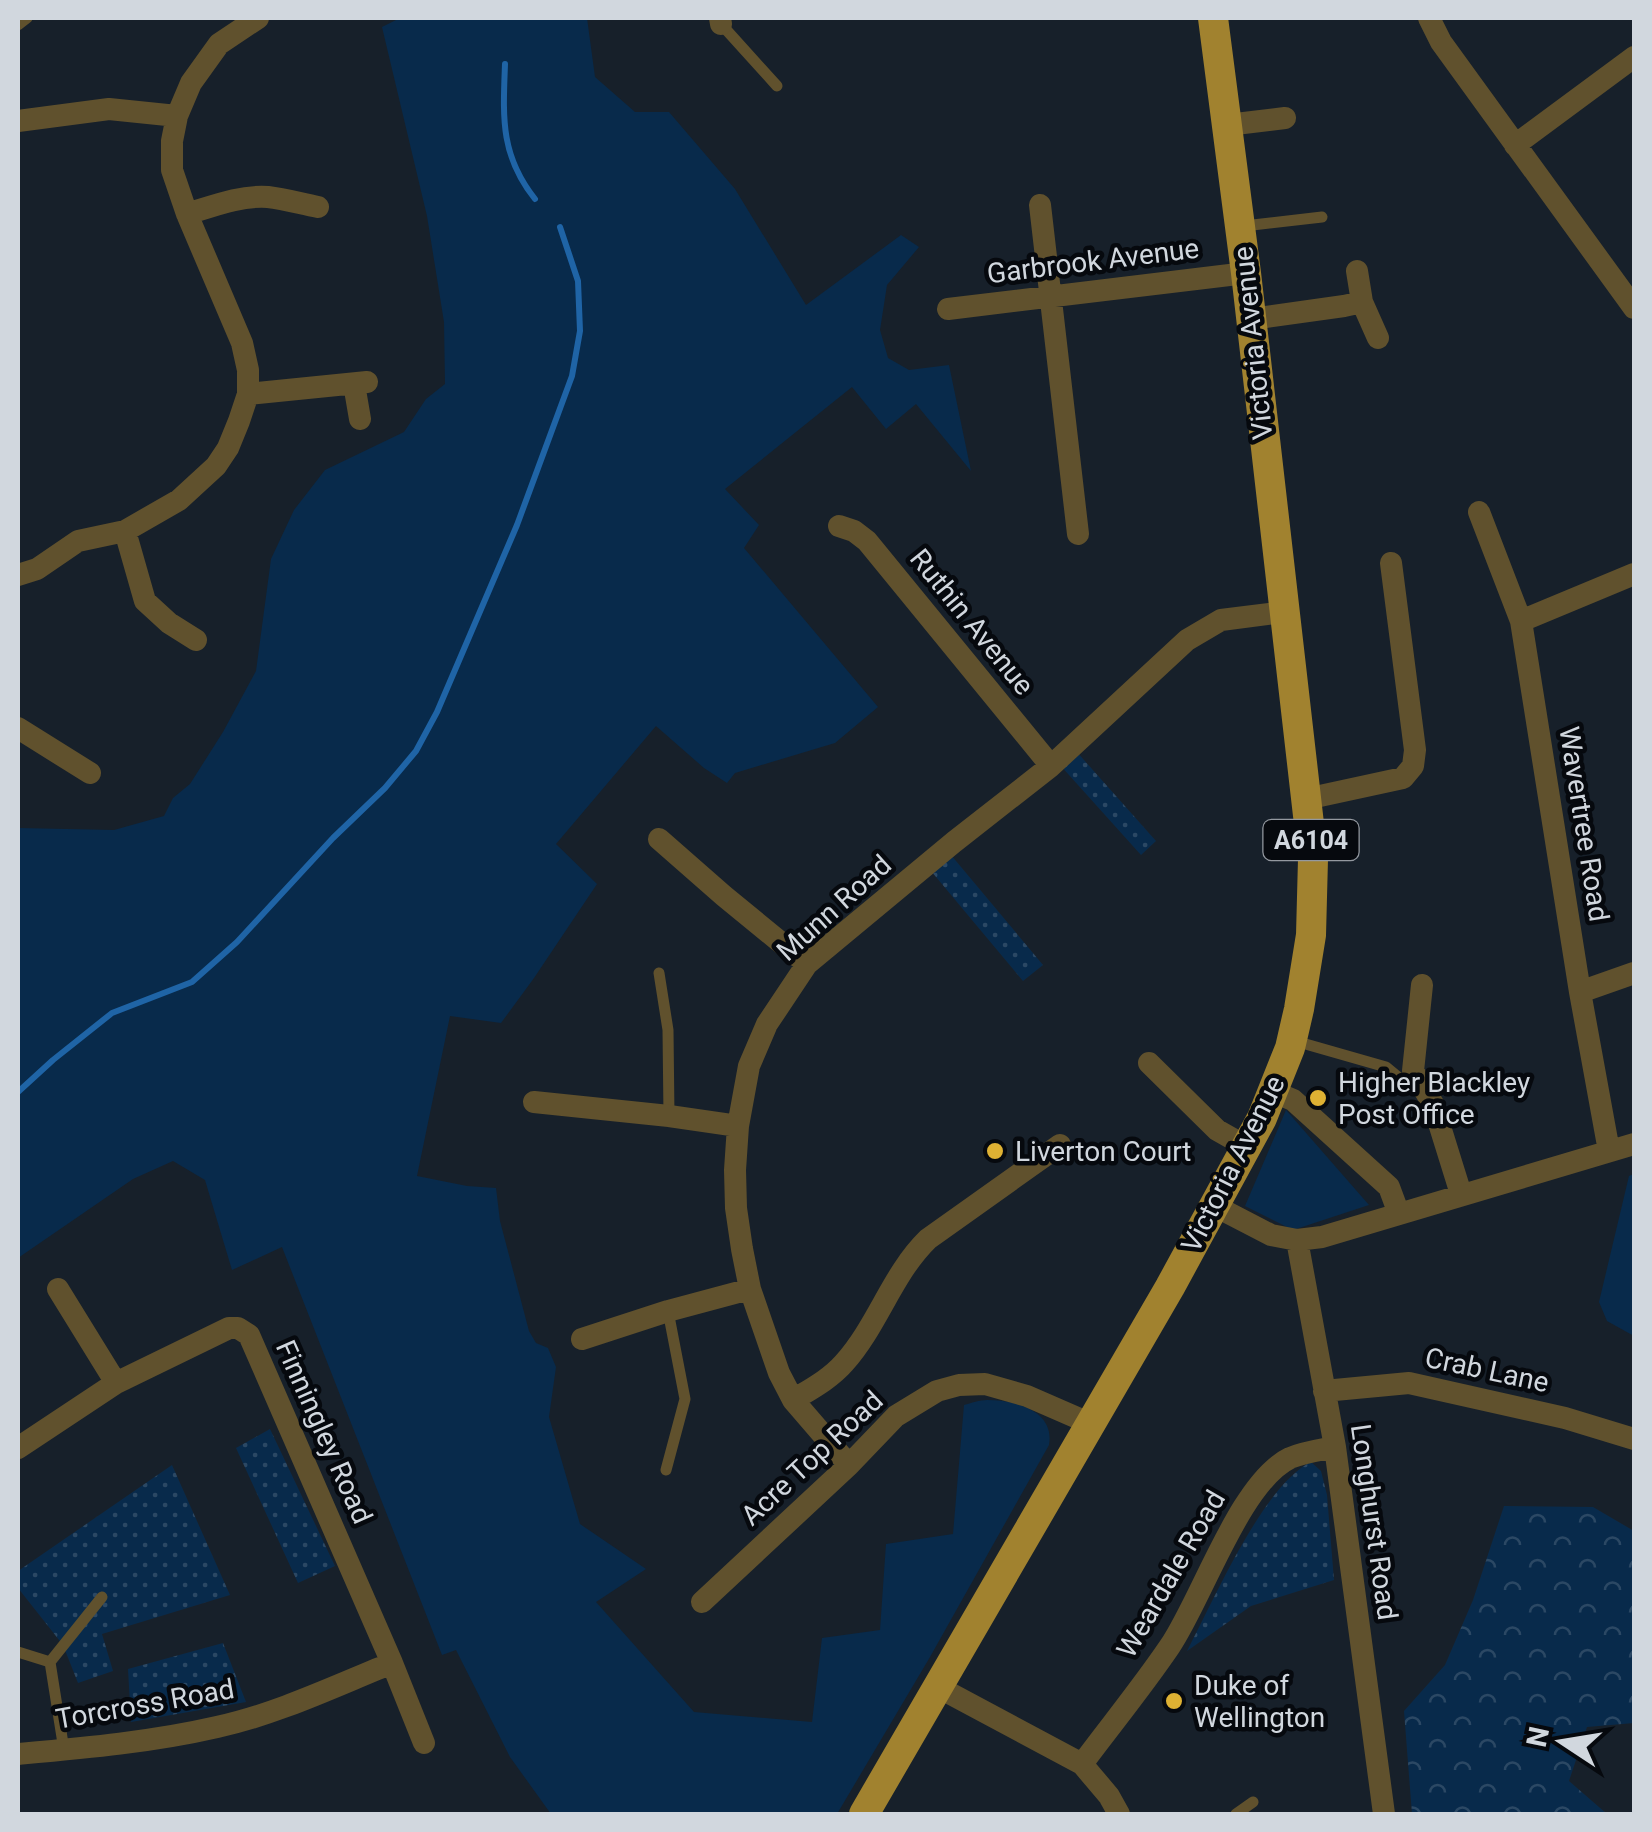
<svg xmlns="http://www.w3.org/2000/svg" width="1652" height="1832" viewBox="0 0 1652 1832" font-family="Roboto,sans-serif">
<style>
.grass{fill:url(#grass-dots)}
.forest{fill:url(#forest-crowns)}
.green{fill:#082a4b}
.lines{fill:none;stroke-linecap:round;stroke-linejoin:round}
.stream{stroke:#1f64a6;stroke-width:6}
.lane{stroke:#60512d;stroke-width:11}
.street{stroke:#60512d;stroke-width:22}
.primary{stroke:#a1822f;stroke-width:30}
.poi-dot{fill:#deb133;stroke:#06090e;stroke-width:4}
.labels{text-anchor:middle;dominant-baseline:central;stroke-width:9;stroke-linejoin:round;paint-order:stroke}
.shield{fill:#06090e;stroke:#9499a0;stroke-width:2.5}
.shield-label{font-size:25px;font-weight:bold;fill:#d1d7de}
.street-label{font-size:28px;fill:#d1d7de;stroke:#06090e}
.poi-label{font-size:28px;fill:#d1d7de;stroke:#06090e;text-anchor:start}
</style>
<defs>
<pattern id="grass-dots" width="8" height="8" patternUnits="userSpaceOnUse" patternTransform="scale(2.5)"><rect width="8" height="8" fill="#082a4b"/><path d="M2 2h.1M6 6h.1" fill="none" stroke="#2b4864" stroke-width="1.8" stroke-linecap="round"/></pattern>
<pattern id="forest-crowns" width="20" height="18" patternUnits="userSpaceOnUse" patternTransform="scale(2.5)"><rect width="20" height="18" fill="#082a4b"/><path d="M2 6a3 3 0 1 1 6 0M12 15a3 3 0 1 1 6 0" fill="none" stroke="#2b4864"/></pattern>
</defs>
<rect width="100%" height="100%" fill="#17202a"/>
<path class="grass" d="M 1076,751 L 1156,841 L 1141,855 L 1060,765 Z
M 951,855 L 1043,965 L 1023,981 L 931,871 Z
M 270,1429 L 335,1566 L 298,1583 L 236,1448 Z
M 1311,1462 L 1321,1471 L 1327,1495 L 1334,1580 L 1251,1606 L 1187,1651 C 1213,1602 1263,1485 1311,1462 Z
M 172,1465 L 230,1595 L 102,1634 L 113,1671 L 78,1683 L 63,1645 L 18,1588 L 18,1571 Z
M 223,1643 L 246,1702 L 131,1722 L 128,1669 Z"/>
<path class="forest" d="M 1504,1506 L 1593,1507 L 1634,1531 L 1634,1723 L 1587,1727 L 1569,1781 L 1607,1814 L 1412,1814 L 1404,1711 L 1445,1665 L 1473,1600 Z"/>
<path class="green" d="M 400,18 L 587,18 L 595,77 L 635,112 L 669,112 L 735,189 L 806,305 L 901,235 L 919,247 L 887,285 L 880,330 L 888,358 L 909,370 L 949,365 L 971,471 L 916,404 L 886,429 L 852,387 L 725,489 L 759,525 L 744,548 L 878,707 L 835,743 L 735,773 L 727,783 L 704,768 L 656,726 L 556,844 L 597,884 L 534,978 L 501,1023 L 450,1016 L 417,1176 L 467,1186 L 496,1188 L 500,1221 L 529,1331 L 536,1343 L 548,1348 L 556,1367 L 549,1417 L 580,1524 L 646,1569 L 596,1602 L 694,1712 L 812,1722 L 822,1638 L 880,1630 L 886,1544 L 953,1534 L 964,1405 C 971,1403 980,1400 987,1400 C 1016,1400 1055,1411 1049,1445 L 930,1657 L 837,1814 L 551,1814 L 510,1757 L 456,1650 L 442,1655 L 282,1247 L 232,1270 L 205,1180 L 173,1161 L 133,1179 L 18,1258 L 18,828 L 114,830 L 164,816 L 173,798 L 190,784 L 223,732 L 256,671 L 271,559 L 294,510 L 325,470 L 404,432 L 426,399 L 445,384 L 444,322 L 427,216 L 382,27 Z
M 1286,1110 L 1369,1205 L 1293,1230 L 1245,1206 Z
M 1634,1174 L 1634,1336 L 1607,1321 L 1599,1302 L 1629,1176 Z"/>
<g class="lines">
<path class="stream" d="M 505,64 C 503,117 500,155 535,199
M 18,1092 L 53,1060 L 112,1013 L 192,982 L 237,942 L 333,838 L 385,788 L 416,751 L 437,712 L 517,525 L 572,376 L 580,331 L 578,281 L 560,227"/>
<path class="lane" d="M 721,24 L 777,86
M 18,25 L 27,18
M 1244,226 L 1322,217
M 659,973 L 668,1030 L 669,1116
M 1295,1041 L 1386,1067 L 1409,1086 L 1418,1079
M 666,1470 L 685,1399 L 668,1311
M 18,1652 L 50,1662 L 64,1750
M 50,1662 L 102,1597
M 1236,1814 L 1253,1802"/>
<path class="street" d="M 720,18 L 721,24
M 1429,18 L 1441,42 L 1634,308
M 18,121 L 109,109 L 177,116 L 191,83 L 219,44 L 258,18
M 1227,125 L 1285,118
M 1515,145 L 1634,57
M 1040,205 L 1078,534
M 187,214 C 213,206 241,195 268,197 C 285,199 302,204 318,207
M 1357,271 L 1362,302 L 1378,338
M 948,309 L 1246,273
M 1251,319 L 1344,306 L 1362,302
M 354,384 L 360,419
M 248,394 L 367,382
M 1479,512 L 1521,621 L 1580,992 L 1609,1151
M 839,526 L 854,531 L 867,541 L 1051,766
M 125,531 L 145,601 L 169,623 L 196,640
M 18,575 L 37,569 L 78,541 L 125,531 L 179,500 L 216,466 L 228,448 L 239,421 L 248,394 L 248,370 L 242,343 L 187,214 L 172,170 L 172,141 L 177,116
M 1521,621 L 1634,574
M 18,728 L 90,773
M 1306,799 L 1403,778 L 1413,766 L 1415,750 L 1391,563
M 659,839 L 724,896 L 807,964
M 1422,985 L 1413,1071 L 1433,1104 L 1461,1194
M 1580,992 L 1634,973
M 1149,1063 L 1217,1130 L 1247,1147
M 1274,1092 L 1293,1100 L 1389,1187 L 1399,1214
M 534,1102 L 669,1116 L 738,1126
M 1215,1206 L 1271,1235 L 1297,1240 L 1322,1237 L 1634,1144
M 1297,1240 L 1335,1447 L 1384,1814
M 58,1289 L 116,1383
M 582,1339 L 668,1311 L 750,1289
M 1324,1391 L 1409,1383 L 1565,1418 L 1634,1439
M 793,1400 C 811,1389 830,1379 844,1363 C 878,1325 892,1274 928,1239 L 1060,1145
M 18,1448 L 116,1383 L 229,1328 L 238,1328 L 249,1335 L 392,1663 L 424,1743
M 849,1465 L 793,1400 L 779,1373 L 750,1289 L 742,1249 L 736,1208 L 735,1170 L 738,1126 L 749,1066 L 767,1024 L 807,964 L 954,842 L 1051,766 L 1187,640 L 1221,620 L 1284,612
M 702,1602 L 849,1465 L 896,1416 L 937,1391 L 959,1385 L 985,1384 L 1027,1396 L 1089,1423
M 938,1687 L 1082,1764 L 1109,1796 L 1119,1814
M 18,1754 C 84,1748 152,1742 217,1727 C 277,1714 335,1686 392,1663
M 1082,1764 C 1111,1725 1143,1686 1170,1646 C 1202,1599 1240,1482 1290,1458 C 1304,1452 1320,1450 1335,1447"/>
<path class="primary" d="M 864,1814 L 1170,1287 L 1262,1118 L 1290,1048 L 1299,1009 L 1311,935 L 1313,859 L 1246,273 L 1213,18"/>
</g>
<g class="poi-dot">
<circle cx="1318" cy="1098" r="10"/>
<circle cx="995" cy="1151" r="10"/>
<circle cx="1174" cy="1701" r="10"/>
</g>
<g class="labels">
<rect class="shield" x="1263.5" y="820" width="95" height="40" rx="8"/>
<g class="shield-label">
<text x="1311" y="840">A6104</text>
</g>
<g class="street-label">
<text transform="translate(1093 261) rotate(-7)">Garbrook Avenue</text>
<text transform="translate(1253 343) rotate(-96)">Victoria Avenue</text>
<text transform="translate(972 622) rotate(51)">Ruthin Avenue</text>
<text transform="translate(1584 824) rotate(81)">Wavertree Road</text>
<text transform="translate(834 908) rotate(-42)">Munn Road</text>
<text transform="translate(1233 1164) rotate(-63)">Victoria Avenue</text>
<text transform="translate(1487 1370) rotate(12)">Crab Lane</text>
<text transform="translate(324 1432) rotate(66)">Finningley Road</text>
<text transform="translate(812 1458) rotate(-43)">Acre Top Road</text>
<text transform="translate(1374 1522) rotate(82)">Longhurst Road</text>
<text transform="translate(1171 1574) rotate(-60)">Weardale Road</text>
<text transform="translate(145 1704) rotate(-10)">Torcross Road</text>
</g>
<g class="poi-label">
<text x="1338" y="1082">Higher Blackley<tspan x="1338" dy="32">Post Office</tspan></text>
<text x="1015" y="1151">Liverton Court</text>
<text x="1194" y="1685">Duke of<tspan x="1194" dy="32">Wellington</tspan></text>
</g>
</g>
<rect width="1652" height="1832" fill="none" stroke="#d1d7de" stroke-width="40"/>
<g transform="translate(1562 1742) rotate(282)" stroke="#06090e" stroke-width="8" paint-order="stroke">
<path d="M0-8L18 38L0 25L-18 38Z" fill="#d1d7de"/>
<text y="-15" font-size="28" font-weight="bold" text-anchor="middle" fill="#d1d7de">N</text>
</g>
</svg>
